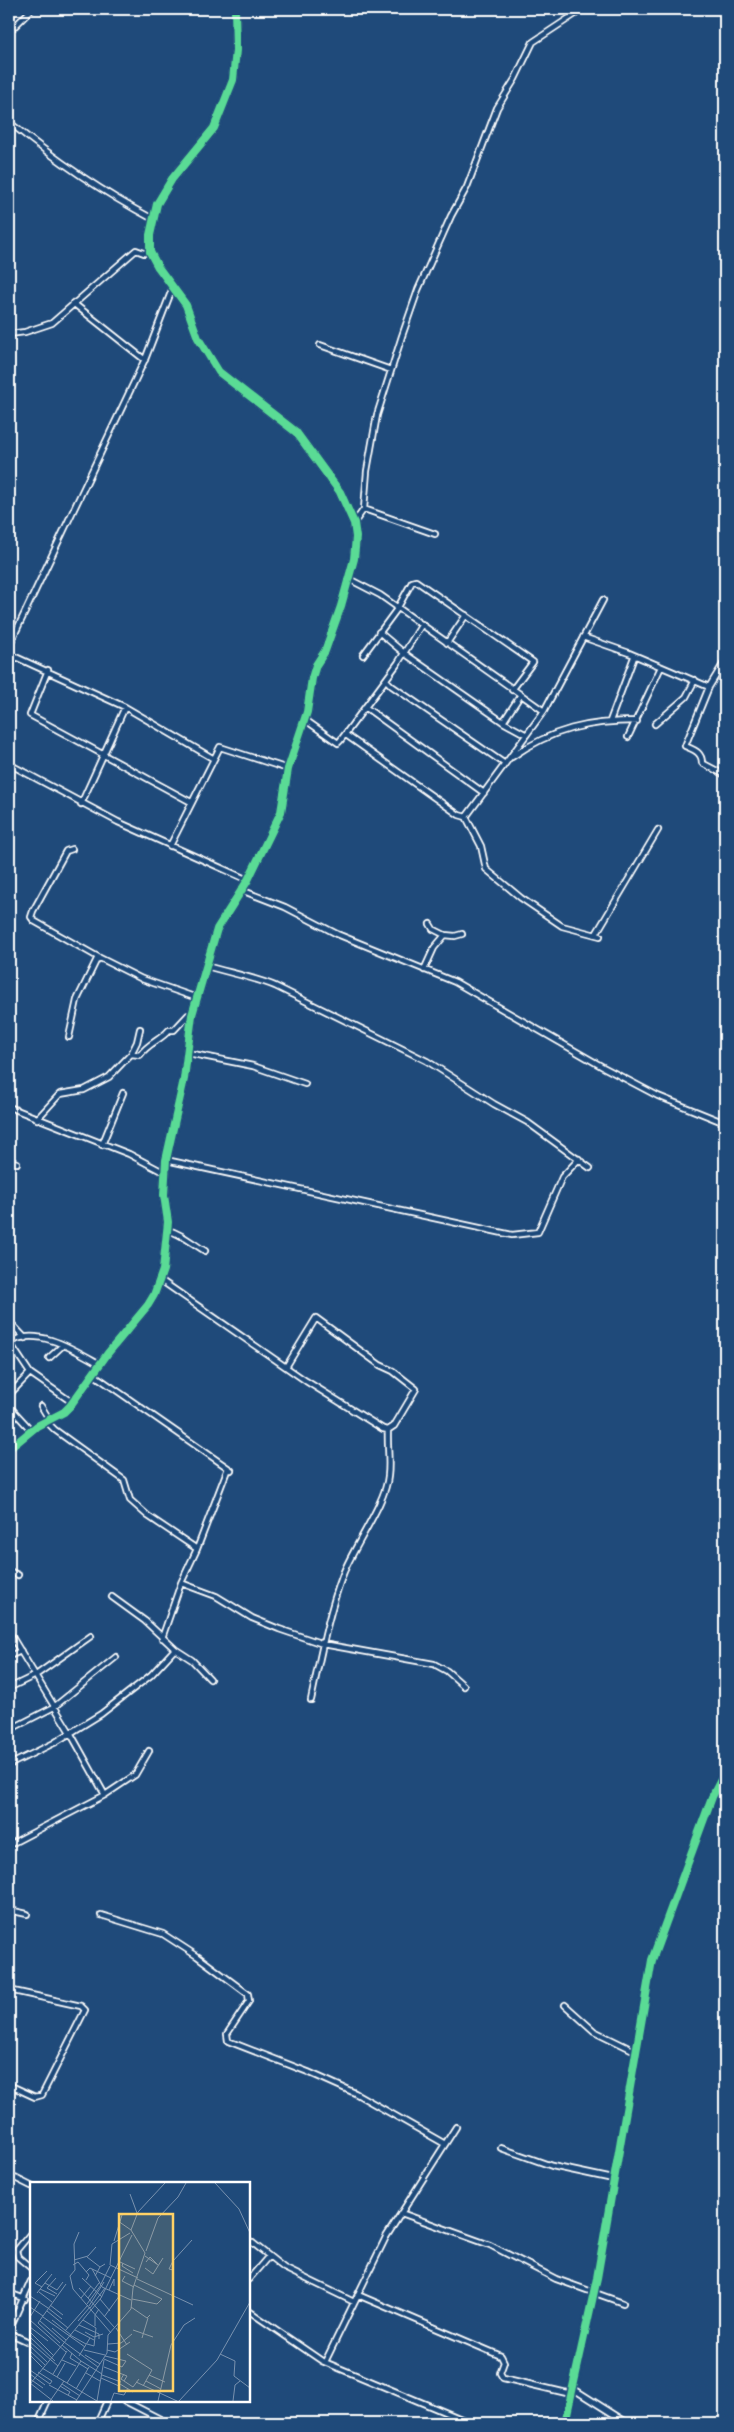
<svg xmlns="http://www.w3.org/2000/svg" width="734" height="2432" viewBox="0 0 734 2432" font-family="Dekko,sans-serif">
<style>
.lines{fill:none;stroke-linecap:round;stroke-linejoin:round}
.street-casing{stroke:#fff;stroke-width:8}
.secondary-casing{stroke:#fff;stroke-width:10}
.street{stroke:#1f4a7a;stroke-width:4.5}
.secondary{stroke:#1f4a7a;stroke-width:6}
.cycleway-casing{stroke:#1f4a7a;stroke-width:11}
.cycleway{stroke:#5adb95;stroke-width:8}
.inset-road{fill:none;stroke:#7992af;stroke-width:1}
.view{fill:#ffd166;fill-opacity:0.15;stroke:#ffd166;stroke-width:2.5}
.inset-edge{fill:none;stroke:#fff;stroke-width:2.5}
</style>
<rect width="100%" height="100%" fill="#1f4a7a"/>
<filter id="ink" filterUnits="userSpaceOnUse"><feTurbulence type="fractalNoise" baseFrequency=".02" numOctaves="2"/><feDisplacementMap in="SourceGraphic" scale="10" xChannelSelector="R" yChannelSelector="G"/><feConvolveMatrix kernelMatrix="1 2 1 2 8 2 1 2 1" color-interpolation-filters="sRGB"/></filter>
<g filter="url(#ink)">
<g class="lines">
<defs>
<path id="street" d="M 9,32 L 32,9
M 9,122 C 53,158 102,192 153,219
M 73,303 L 145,360
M 9,334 L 25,332 L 52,323 L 136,250 L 144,253 L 150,252
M 320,345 L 391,370
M 364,509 L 435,534
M 354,523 L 364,509 L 367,471 L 377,415 L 402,336 L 418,290 L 451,216 L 467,187 L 497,108 L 515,79 L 533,42 L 583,9
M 349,579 L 380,595 L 544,711
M 379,632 L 404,653 L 503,722 L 525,734
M 583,637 L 629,653 L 709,687
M 447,643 L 466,615
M 9,646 L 146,357 L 173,287
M 9,654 L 125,707 L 214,759
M 363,655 L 397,609 L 412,582 L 416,581 L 533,662 L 512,690
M 725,661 L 709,687 L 685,746 C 694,750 702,752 702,763 L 725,775
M 48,670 L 30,715 L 191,802
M 386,680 L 392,686 L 505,764
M 365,707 L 484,793
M 304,719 L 338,743 L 340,741 L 398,663 L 422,624
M 610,721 L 634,657
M 503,722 L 520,696
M 655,724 L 686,697 L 695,680
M 346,735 L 459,815 L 466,817 L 544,711 L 603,600
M 628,737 L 661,667
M 512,757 C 552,729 589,721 637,721
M 9,764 L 118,822 L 248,880
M 81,804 L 125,707
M 466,817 L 481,846 L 486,869 L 521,898 L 562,926 L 600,936
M 170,846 L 220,747 L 288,769
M 72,849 L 66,851 L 33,911 L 31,917 L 34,921 L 98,957 L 142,979 L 197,998
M 241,890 L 285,907 L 337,934 L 455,982 L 603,1067 L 658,1096 L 725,1123
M 430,924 L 433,929 L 445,935
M 596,934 L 658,830
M 206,966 C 230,973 253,977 275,986 L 427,1061 L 494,1104 L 527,1122 L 590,1168
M 424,970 L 434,948 L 445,935 L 455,936 L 462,934
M 69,1037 L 77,1000 L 98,957
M 188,1053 L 253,1066 L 305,1084
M 131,1054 L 137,1042 L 140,1029
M 9,1107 L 129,1154 L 165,1173
M 37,1119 L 60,1094 L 84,1090 L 109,1077 L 131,1054 L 140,1055 C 148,1043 161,1040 169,1030 L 174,1030 L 188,1015 L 192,1015
M 102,1145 L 123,1093
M 166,1160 L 512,1235 L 538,1232 L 562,1177 L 579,1159
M 9,1161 L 17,1163
M 167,1230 C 181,1233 192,1243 205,1251
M 159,1279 L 306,1381 L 383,1429 L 388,1430 L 394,1426 L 416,1389 L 393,1371 L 380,1365 L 316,1318 L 286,1367
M 9,1321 L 25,1338
M 9,1343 C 36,1325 75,1350 100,1364
M 10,1343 L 30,1373 L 73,1403
M 49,1358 L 62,1346
M 93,1374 L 231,1470
M 9,1395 L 30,1373
M 9,1406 L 32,1431
M 41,1406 L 49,1419
M 46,1421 L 55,1430 L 124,1480 L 130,1500 L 148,1516 L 197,1549
M 9,1571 L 18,1575
M 181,1583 L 216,1596 L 252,1618 L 279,1629 L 323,1644 L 434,1664 L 447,1671 L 464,1686
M 112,1597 L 145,1621 L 175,1649 L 192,1660 L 210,1679
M 9,1632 L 71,1734 L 105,1795
M 162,1638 L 181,1583 L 197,1549 L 228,1468
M 9,1656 L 21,1651
M 9,1688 L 36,1675 L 91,1636
M 311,1700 C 320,1658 328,1614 343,1574 C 354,1546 386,1502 388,1476 C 390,1461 387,1445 388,1430
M 9,1730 L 54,1707 L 116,1657
M 9,1765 L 54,1743 L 101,1714 L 151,1675 L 175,1649
M 9,1845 L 105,1795 L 135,1775 L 149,1751
M 9,1910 L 27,1914
M 101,1915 L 163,1934 L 197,1956 L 248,1994 L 249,2001 L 227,2034 L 228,2041 L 308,2072 L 355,2093 L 445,2144
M 9,1990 L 81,2006 L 85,2010 L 42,2095 L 35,2097 L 9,2085
M 565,2005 L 594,2031 L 635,2051
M 501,2148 L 552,2166 L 613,2179
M 9,2175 L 31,2186
M 401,2213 L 490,2245 L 556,2279 L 623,2303
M 31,2233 L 16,2251 L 18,2257 L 31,2268
M 249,2240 L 284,2268 L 354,2302
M 249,2279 L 268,2257
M 9,2293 L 25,2299
M 358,2295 L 501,2356 L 504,2362 L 500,2373 L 503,2378 L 571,2394
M 249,2311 L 322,2361 L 471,2423
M 9,2330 L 31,2281
M 9,2333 L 31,2343
M 325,2362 L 386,2237 L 456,2127
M 572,2388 L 626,2422
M 125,2401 L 168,2423
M 38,2423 L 48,2401
M 97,2423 L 107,2401
M 565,2423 L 597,2278 L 652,1960 L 712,1797 L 725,1772"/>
<path id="secondary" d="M 9,1449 L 37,1426 L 64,1412 L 70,1406 L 108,1353 L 148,1305 L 154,1295 L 163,1270 L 168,1222 L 164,1195 L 166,1160 L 184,1079 L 192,1015 L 217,929 L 248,880 L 281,812 L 288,769 L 307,712 L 312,678 L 316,665 L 325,651 L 341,606 L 354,559 L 356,537 L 354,523 L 340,492 L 296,432 L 219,372 L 198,338 L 186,305 L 158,267 L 150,252 L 150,235 L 157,204 L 172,179 L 214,128 L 233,80 L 236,50 L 235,9"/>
</defs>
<use href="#street" class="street-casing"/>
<use href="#secondary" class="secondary-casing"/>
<use href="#street" class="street"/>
<use href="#secondary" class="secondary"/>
<defs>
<path id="cycleway" d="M 9,1449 L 37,1426 L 64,1412 L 70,1406 L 108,1353 L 148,1305 L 154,1295 L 163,1270 L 168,1222 L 164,1195 L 166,1160 L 184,1079 L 192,1015 L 217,929 L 248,880 L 281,812 L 288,769 L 307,712 L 312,678 L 316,665 L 325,651 L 341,606 L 354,559 L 356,537 L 354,523 L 340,492 L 296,432 L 219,372 L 198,338 L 186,305 L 158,267 L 150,252 L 150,235 L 157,204 L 172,179 L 214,128 L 233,80 L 236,50 L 235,9
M 565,2423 L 597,2278 L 652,1960 L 712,1797 L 725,1772"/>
</defs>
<use href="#cycleway" class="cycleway-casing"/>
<use href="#cycleway" class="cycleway"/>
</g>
</g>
<g transform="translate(30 2182)">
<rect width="220" height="220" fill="#1f4a7a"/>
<path class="inset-road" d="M 185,1 L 209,27 L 220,51M 100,12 L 107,31M 88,39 L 101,48M 49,50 L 44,62 L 45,88 L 40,94 L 43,107 L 81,151M 100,51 L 82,62 L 80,83 L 108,96M 84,59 L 92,33M 116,69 L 128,36 L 148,15 L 156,1M 115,74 L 128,83M 57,75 L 70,85M 44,78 L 58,74 L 66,65M 90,80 L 105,87M 116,80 L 120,75 L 127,82M 93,81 L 92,84 L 103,91M 43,83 L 48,80 L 59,93 L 56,98M 115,86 L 123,92 L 133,76M 62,87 L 72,105 L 101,118M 143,88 L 139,87 L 143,79 L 162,58M 56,90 L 60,86 L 81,96M 65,94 L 70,85 L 75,82M 95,94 L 92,99 L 104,105M 26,96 L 17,106 L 27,112M 52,96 L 72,115M 107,97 L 163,123M 15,101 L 27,108 L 33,100M 71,102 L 80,84M 104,103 L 132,117M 12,105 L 5,101 L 17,89M 49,106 L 85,146M 10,107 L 25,114M 79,108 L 84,97 L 84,104M 9,110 L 22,120M 7,111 L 22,92M 0,114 L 18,126M 51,116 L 61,104M 58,116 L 69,101M 70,117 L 80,129M 102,117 L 127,122 L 132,117M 57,122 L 71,103M 20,123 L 33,133M 59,124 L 74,100M 0,125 L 13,134M 101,125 L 117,136 L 120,133M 18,126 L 32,137M 60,126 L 75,106M 17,129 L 38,146M 0,135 L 10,119M 13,135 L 55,165M 74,135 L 90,113M 0,138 L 36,170M 22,138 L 41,153M 53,138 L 66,146 L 64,164 L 57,162M 10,139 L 34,160M 48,139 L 60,125M 49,143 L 69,152 L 69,157M 65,144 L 65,133 L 69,127M 0,145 L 18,159M 22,146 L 36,158M 86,146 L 97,163M 45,148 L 64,158M 103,148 L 123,155M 35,149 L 58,123M 0,150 L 23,173M 55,150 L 64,155 L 73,152M 40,153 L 56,162M 0,155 L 25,179M 112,156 L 118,136M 0,160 L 28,184M 34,160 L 68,185M 30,161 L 8,141 L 36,102M 78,162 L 91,161 L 102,152M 32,163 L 51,179 L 37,201M 0,164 L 17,180M 54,168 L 75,173M 77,168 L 85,170 L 100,160M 0,169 L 15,183M 42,171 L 40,176 L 58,187M 97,172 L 122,188M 190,172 L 205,179 L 204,194 L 220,206M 0,173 L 12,185M 55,173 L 70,182M 49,174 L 60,156M 74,177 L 92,185 L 96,179 L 75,174M 32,178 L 46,184M 51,179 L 72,192M 74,185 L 97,194 L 94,199M 12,186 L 67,219M 0,188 L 20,202M 8,190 L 22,199 L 20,202M 56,191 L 70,199M 0,192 L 15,203M 23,192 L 37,169M 94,192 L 91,197 L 103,205 L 109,197M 72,193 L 91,200M 119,193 L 135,200M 27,195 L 35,181M 71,196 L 89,204M 0,197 L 13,206M 116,199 L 131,207M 106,200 L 147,219M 0,201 L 23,219M 0,202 L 71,116 L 102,53M 32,202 L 50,214M 90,202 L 103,210M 19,203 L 47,218M 30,204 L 40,210 L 38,213M 113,204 L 122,188M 46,207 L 59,185M 20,219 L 34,199M 46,219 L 77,171 L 78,153 L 101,127 L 103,106 L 115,71 L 101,48 L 108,30 L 135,1M 67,219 L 74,178M 81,219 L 84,211 L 94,213 L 98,206M 128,219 L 141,163 L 154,143 L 165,136M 149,219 L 187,178 L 220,120M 203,219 L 205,203 L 210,199"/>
<path class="view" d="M 89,32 L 143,32 L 143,209 L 89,209 Z"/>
<rect width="220" height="220" class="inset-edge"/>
</g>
<rect width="734" height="2432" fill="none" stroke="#1f4a7a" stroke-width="30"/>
<rect x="15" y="15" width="704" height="2402" fill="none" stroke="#fff" stroke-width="2" filter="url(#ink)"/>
</svg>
